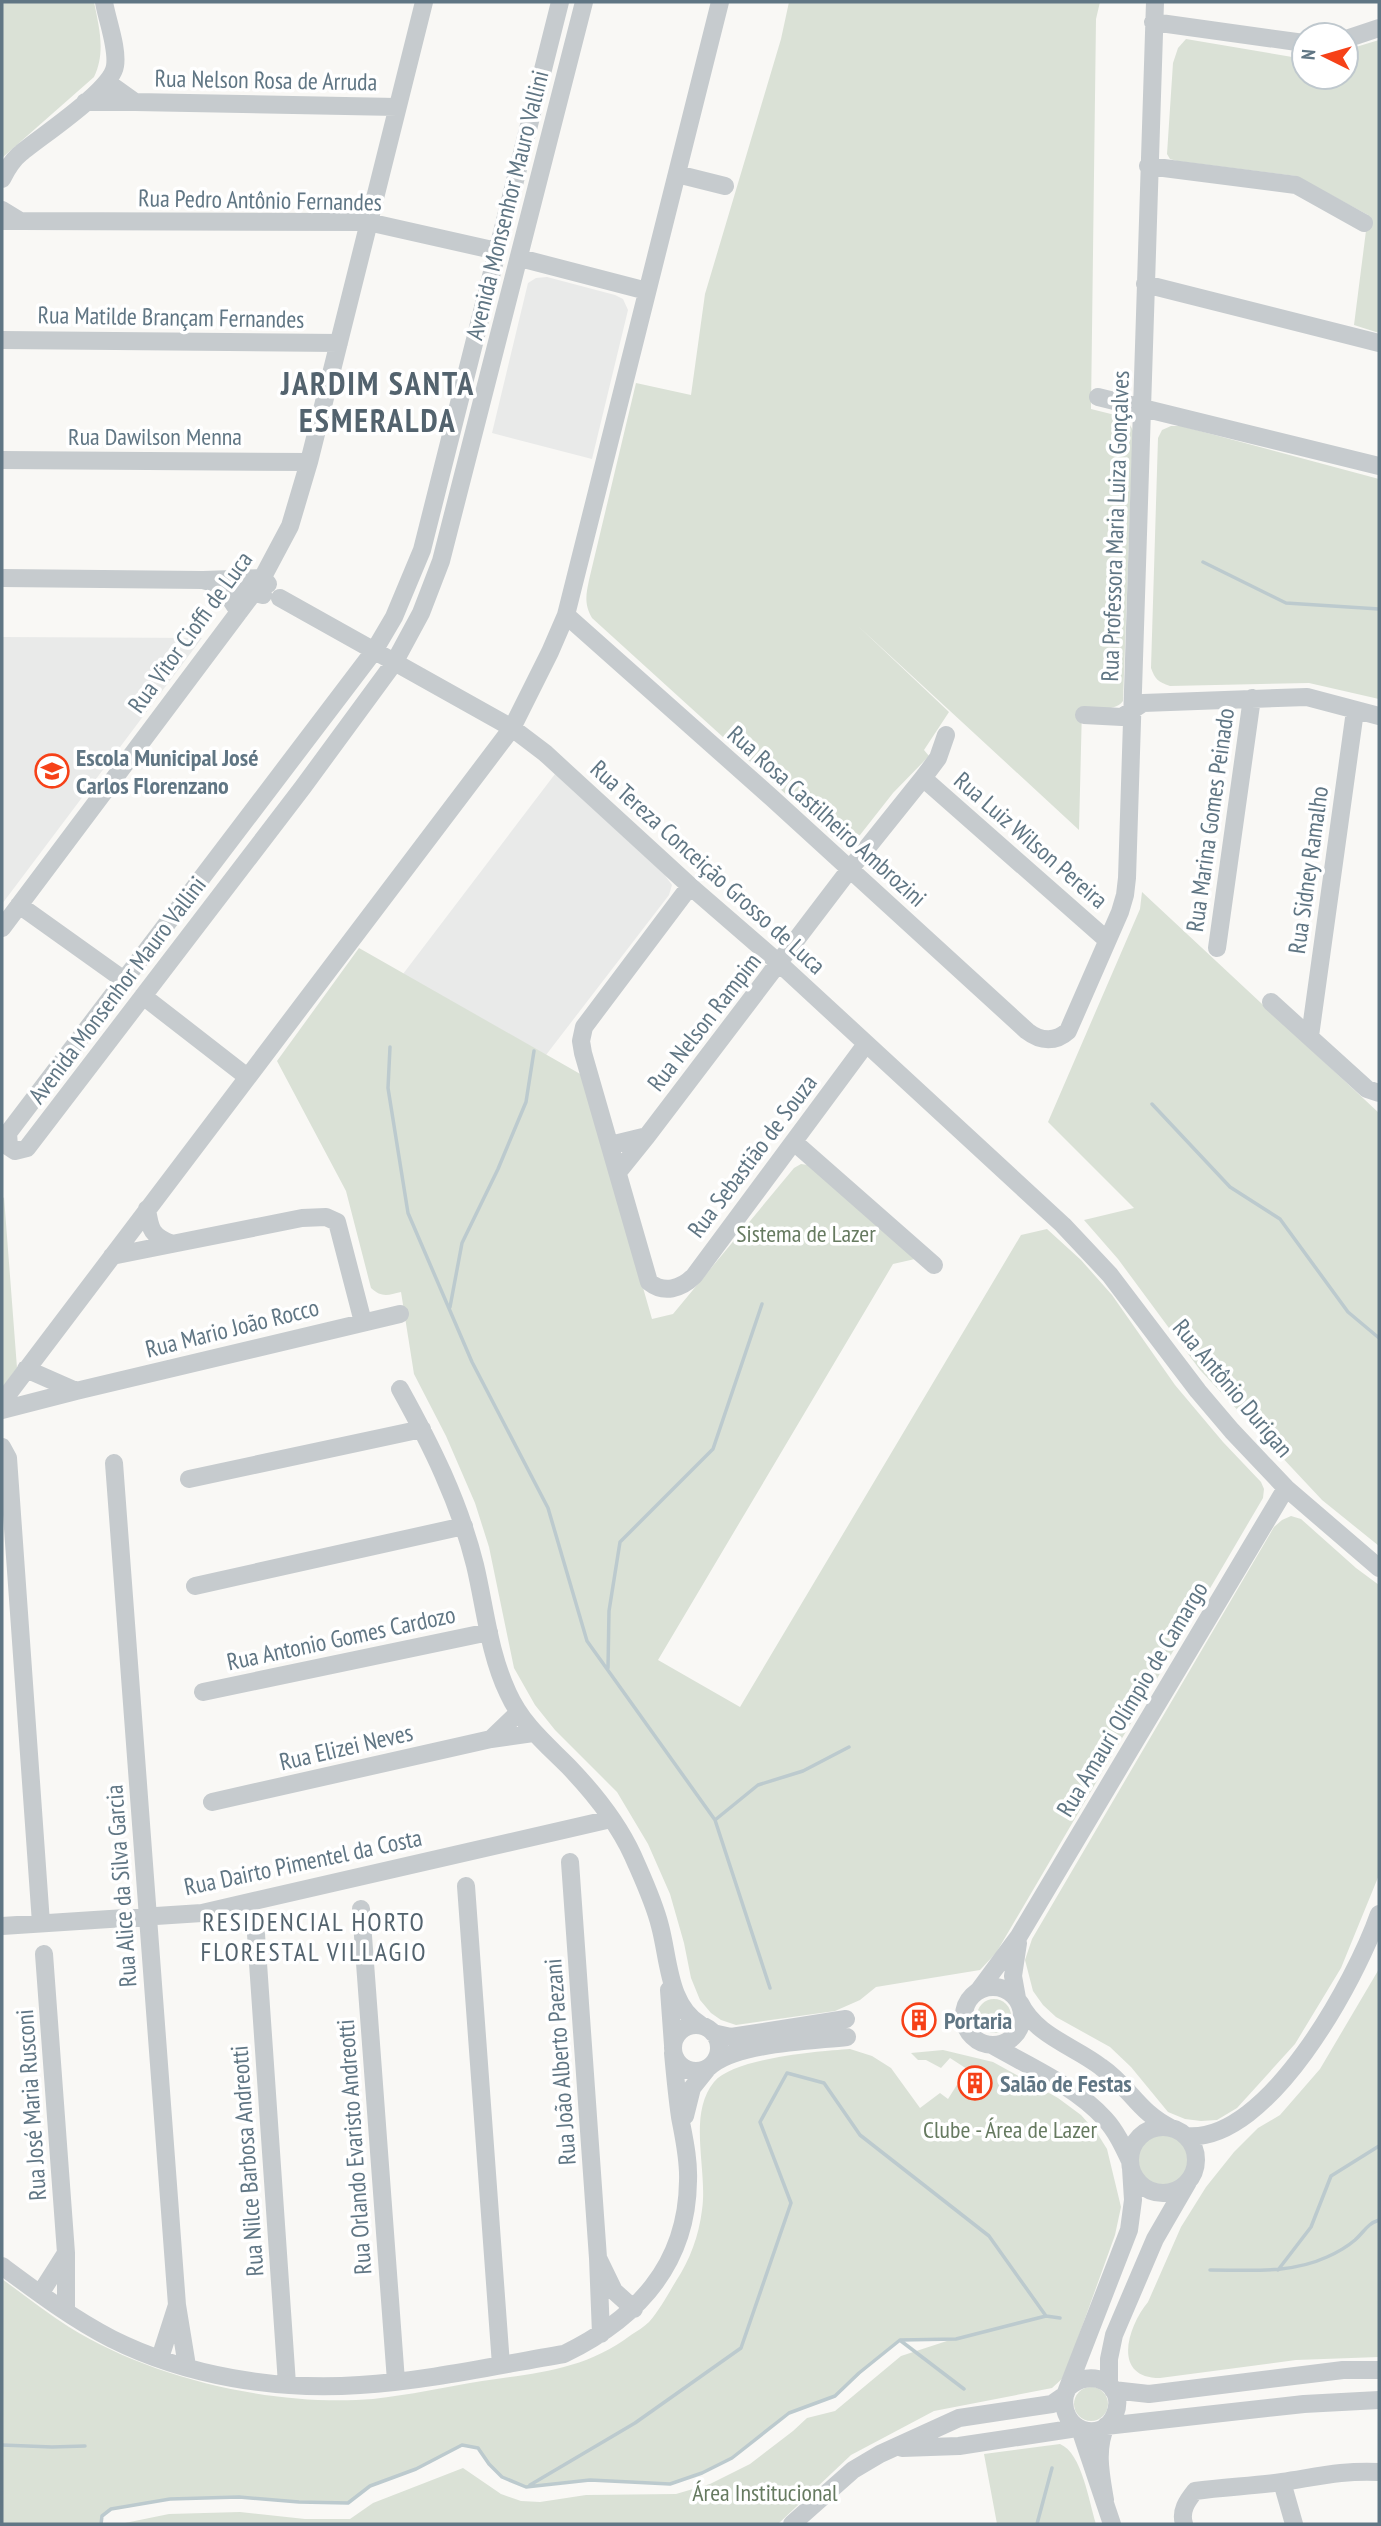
<svg xmlns="http://www.w3.org/2000/svg" width="1381" height="2526" viewBox="0 0 1381 2526" font-family="'PT Sans Narrow',sans-serif">
<style>
.built{fill:#e9eae9}
.green{fill:#dae1d6}
.lines{fill:none;stroke-linecap:round;stroke-linejoin:round}
.stream{stroke:#bccace;stroke-width:3.5}
.minor{stroke:#c6cbce;stroke-width:18}
.labels{text-anchor:middle;dominant-baseline:central;stroke-width:7;stroke-linejoin:round;paint-order:stroke}
.street-label{font-size:24px;fill:#607684;stroke:#fff}
.poi-label{font-size:24px;font-weight:bold;fill:#607684;stroke:#fff;text-anchor:start}
.park-label{font-size:24px;fill:#667a60;stroke:#fff}
.neighbourhood-label{font-size:26px;letter-spacing:2px;fill:#53636e;stroke:#fff}
.district-label{font-size:32px;font-weight:bold;letter-spacing:2px;fill:#53636e;stroke:#fff}
</style>
<rect width="100%" height="100%" fill="#f9f8f5"/>
<path class="built" d="M 547,277 L 615,295 L 623,299 L 628,310 L 592,459 L 492,433 L 528,283 L 536,278 Z
M 2,637 L 202,638 L 2,904 Z
M 555,774 L 664,874 L 672,885 L 669,895 L 546,1055 L 403,974 Z"/>
<path class="green" d="M 2,2 L 94,2 C 99,27 106,52 94,77 L 2,158 Z
M 789,2 L 1100,2 L 1096,19 L 1091,409 L 1127,418 L 1133,431 L 1123,701 C 1115,712 1095,708 1082,708 L 1079,830 L 858,626 L 949,712 L 924,750 L 929,756 L 893,793 L 860,835 L 846,842 L 833,837 L 592,618 C 584,604 586,595 589,580 L 636,383 L 691,395 L 705,294 L 781,39 Z
M 1186,39 L 1304,59 L 1304,77 L 1346,77 L 1346,50 L 1379,40 L 1379,333 L 1354,325 L 1368,215 L 1296,176 L 1177,161 L 1170,159 L 1167,154 L 1173,63 L 1178,48 Z
M 1171,426 L 1181,426 L 1379,479 L 1379,699 L 1309,683 L 1170,686 C 1158,682 1155,679 1151,668 L 1158,438 L 1162,430 Z
M 1142,892 L 1379,1113 L 1379,1546 L 1322,1500 L 1200,1370 L 1118,1259 L 1084,1220 L 1134,1208 L 1048,1122 L 1140,909 Z
M 359,948 L 582,1075 L 652,1319 L 673,1314 L 794,1168 L 801,1164 L 808,1165 L 915,1259 L 893,1264 L 658,1660 L 740,1707 L 1021,1235 L 1047,1229 L 1081,1260 L 1112,1295 L 1175,1385 L 1223,1442 L 1261,1482 L 1264,1489 L 1263,1498 L 996,1953 L 980,1970 L 876,1987 L 860,2000 L 835,2011 L 736,2025 L 721,2020 L 711,2013 L 700,2000 L 691,1978 L 684,1943 L 670,1894 L 648,1844 L 617,1792 L 555,1730 L 535,1705 L 514,1668 L 489,1547 L 475,1503 L 446,1436 L 414,1374 L 401,1292 C 388,1295 382,1298 371,1288 L 346,1191 L 277,1061 Z
M 4,1197 L 17,1368 L 2,1388 L 2,1200 Z
M 1291,1516 L 1301,1519 L 1356,1568 L 1379,1585 L 1379,1875 L 1341,1968 L 1295,2044 L 1237,2108 L 1217,2120 L 1201,2121 L 1185,2119 L 1168,2112 L 1131,2067 L 1110,2047 L 1056,2017 L 1043,2005 L 1033,1991 L 1025,1960 L 1032,1939 L 1274,1527 L 1282,1520 Z
M 1379,1969 L 1379,2357 L 1296,2360 L 1160,2378 C 1111,2378 1128,2326 1148,2302 L 1181,2227 L 1206,2187 L 1234,2152 L 1258,2128 L 1280,2115 L 1320,2069 Z
M977 2016a17 17 0 1 1 34 0a17 17 0 1 1-34 0Z
M 850,2049 L 872,2056 L 891,2068 L 920,2108 L 940,2093 L 948,2099 L 967,2069 L 950,2058 L 941,2068 L 926,2060 L 918,2060 L 911,2053 L 943,2050 L 993,2062 L 1058,2098 L 1081,2115 L 1097,2133 L 1107,2149 L 1121,2207 L 1115,2235 L 1064,2377 L 1052,2388 L 934,2411 L 851,2455 L 778,2524 L 120,2524 L 169,2514 L 240,2512 L 305,2519 L 350,2519 L 373,2503 L 463,2468 L 501,2494 L 521,2501 L 540,2502 L 586,2495 L 676,2494 L 710,2484 L 750,2464 L 793,2431 L 807,2418 L 835,2411 L 901,2356 L 953,2339 L 900,2339 L 835,2396 L 789,2413 L 732,2458 L 702,2473 L 670,2484 L 590,2480 L 526,2487 L 502,2477 L 489,2464 L 478,2448 L 463,2445 L 416,2469 L 370,2486 L 348,2503 L 299,2502 L 239,2497 L 170,2499 L 111,2509 L 102,2516 L 101,2524 L 2,2524 L 2,2279 C 24,2295 46,2312 69,2327 C 152,2379 275,2407 373,2399 C 409,2395 446,2387 482,2381 C 536,2373 585,2370 631,2335 C 637,2331 644,2327 649,2322 C 659,2311 668,2294 676,2281 C 690,2260 699,2235 702,2210 C 708,2170 687,2115 714,2082 C 734,2058 819,2051 850,2049 Z
M1138 2160a25 25 0 1 1 50 0a25 25 0 1 1-50 0Z
M1074 2404a17 17 0 1 1 34 0a17 17 0 1 1-34 0Z
M 1060,2444 C 1082,2453 1089,2502 1096,2524 L 997,2524 L 984,2454 Z"/>
<g class="lines">
<path class="stream" d="M 1203,562 L 1286,603 L 1379,609
M 390,1047 L 388,1088 L 408,1213 L 472,1362 L 548,1508 L 587,1641 L 715,1820 L 770,1988
M 1152,1104 L 1230,1187 L 1280,1219 L 1348,1312 L 1379,1338
M 450,1307 L 462,1243 L 498,1169 L 526,1102 L 534,1051
M 608,1668 L 609,1611 L 620,1542 L 713,1449 L 762,1304
M 715,1820 L 758,1785 L 803,1771 L 849,1747
M 1210,2270 C 1250,2270 1290,2274 1327,2257 C 1336,2253 1348,2246 1355,2240 C 1365,2231 1367,2224 1379,2220
M 1278,2270 L 1311,2227 L 1331,2176 L 1379,2146
M 901,2341 L 964,2389
M 2,2445 L 52,2447 L 85,2446
M 530,2485 L 635,2423 L 741,2348 L 791,2203 L 760,2122 L 787,2073 L 824,2083 L 860,2135 L 989,2236 L 1046,2316
M 101,2524 L 102,2516 L 111,2509 L 170,2499 L 239,2497 L 299,2502 L 348,2503 L 370,2486 L 416,2469 L 462,2445 L 478,2448 L 489,2464 L 502,2477 L 526,2487 L 590,2480 L 670,2484 L 702,2473 L 732,2458 L 789,2413 L 835,2396 L 859,2373 L 900,2340 L 956,2339 L 1046,2316 L 1060,2318
M 1037,2524 L 1052,2468"/>
<path class="minor" d="M 560,2 L 422,550 L 394,617 L 374,651 L 8,1133 L 9,1147 L 15,1151 L 27,1148 L 303,787 L 394,663 L 421,613 L 441,561 L 584,2
M 1153,22 L 1304,43
M 1346,39 L 1379,28
M 85,102 L 135,102 L 107,82
M 135,102 L 397,107
M 1148,166 L 1296,185 L 1364,223
M 677,174 L 725,186
M 2,179 C 7,169 12,160 21,153 C 41,136 112,90 115,66 C 118,48 107,20 104,2
M 2,210 L 20,221 L 2,221
M 20,221 L 368,222 L 497,251
M 520,258 L 647,291
M 1145,284 L 1379,343
M 2,340 L 339,343
M 1098,397 L 1379,466
M 2,460 L 309,462
M 2,578 L 203,580
M 221,585 L 263,595
M 280,598 L 512,728 L 545,753 L 690,886 L 780,964 L 1063,1225 L 1110,1275 L 1198,1391 L 1232,1431 L 1286,1488 L 1379,1568
M 239,612 L 221,585 L 203,580 L 263,578 L 268,584
M 566,615 L 772,798 L 1027,1031 C 1041,1042 1056,1042 1068,1031 L 1120,912 L 1125,895 L 1127,878 L 1155,2
M 1084,715 L 1122,717 L 1143,703 L 1307,697 L 1379,716
M 923,778 L 1107,940
M 690,886 L 584,1027 L 581,1041 L 583,1053 L 649,1282 C 664,1294 681,1289 694,1276 L 866,1044
M 19,905 L 124,980
M 2,928 L 257,588 L 290,526 L 309,462 L 424,2
M 1217,948 L 1252,698
M 143,996 L 246,1076
M 1271,1002 L 1367,1089 L 1379,1093
M 1310,1036 L 1355,711
M 647,1136 L 850,869 L 923,778 L 938,758 L 946,735
M 794,1142 L 934,1265
M 610,1145 L 647,1136 L 618,1172
M 172,1244 L 302,1218 L 326,1217 L 337,1222 L 363,1322
M 112,1256 L 172,1244 C 152,1236 150,1230 147,1209
M 400,1389 C 431,1445 459,1501 475,1565 C 485,1607 489,1653 508,1693 C 522,1724 545,1743 568,1766 C 593,1792 618,1823 633,1856 C 643,1879 654,1902 660,1926 C 669,1959 668,2006 701,2025
M 76,1391 L 400,1314
M 2,1402 L 512,728 L 550,652 L 566,615 L 720,2
M 2,1410 L 76,1391 L 26,1369
M 2,1447 L 8,1458 L 41,1923
M 114,1463 L 177,2305
M 189,1479 L 422,1429
M 195,1586 L 464,1526
M 203,1692 L 489,1632
M 518,1713 L 491,1739 L 533,1733
M 212,1802 L 491,1739
M 570,1862 L 598,2258
M 466,1886 L 501,2365
M 361,1909 L 396,2381
M 2,1926 L 202,1913 L 611,1819
M 256,1934 L 287,2384
M 44,1954 L 66,2253
M964 2016a29 29 0 1 1 58 0a29 29 0 1 1-58 0Z
M 669,1990 L 673,2045
M 979,1990 L 1019,1936 L 1286,1488
M 1017,1998 L 1013,1976 L 1018,1943
M 1020,2003 C 1036,2036 1074,2046 1101,2067 C 1130,2087 1138,2112 1171,2128
M673 2048a23 23 0 1 1 46 0a23 23 0 1 1-46 0Z
M 713,2033 L 731,2037 L 846,2019
M 992,2045 C 1030,2067 1075,2086 1105,2119 C 1116,2131 1123,2146 1130,2161
M 713,2064 C 740,2043 811,2041 847,2037
M 685,2116 L 692,2088 L 708,2068
M1130 2160a33 33 0 1 1 66 0a33 33 0 1 1-66 0Z
M 1187,2136 C 1268,2143 1356,1980 1379,1914
M 2,2266 C 37,2292 73,2319 112,2339 C 186,2376 277,2391 360,2385 C 426,2381 498,2365 564,2354 C 636,2319 687,2266 688,2181 C 689,2160 684,2138 680,2117 C 677,2096 675,2075 673,2053
M 40,2294 L 66,2253 L 66,2312
M 601,2334 L 598,2258 L 614,2291 L 634,2309
M 160,2358 L 177,2305 L 187,2366
M 1109,2385 L 1109,2359 L 1114,2335 L 1155,2239 L 1188,2182
M 1068,2388 C 1090,2366 1127,2384 1115,2414 C 1102,2446 1058,2430 1065,2395 L 1129,2230 L 1133,2200 L 1131,2168
M 1113,2390 L 1149,2394 L 1343,2370 L 1379,2370
M 1080,2429 L 1112,2524
M 902,2448 L 959,2446 L 1077,2428
M 1282,2482 L 1294,2524
M 1105,2500 C 1101,2476 1095,2449 1106,2426 L 1304,2404 L 1379,2400
M 792,2524 L 853,2470 L 880,2454 L 959,2418 L 1052,2404 L 1065,2395
M 1184,2524 C 1180,2511 1187,2501 1195,2491 C 1224,2487 1253,2486 1282,2482 C 1316,2477 1344,2470 1379,2472"/>
</g>
<defs>
<symbol id="school-ring" viewBox="-11 -11 22 22"><circle r="9.5" fill="#fff" stroke="#f64118" stroke-width="1.5"/><path d="M0-5L7-2L0 1L-7-2ZM-4 1L0 2.5L4 1V4Q0 6-4 4Z" fill="#f64118"/></symbol>
<symbol id="building-ring" viewBox="-11 -11 22 22"><circle r="9.5" fill="#fff" stroke="#f64118" stroke-width="1.5"/><path d="M-4-6H4V6H1V3H-1V6H-4ZM-2.5-4.3h1.7v1.8h-1.7ZM.8-4.3h1.7v1.8H.8ZM-2.5-1h1.7V.8h-1.7ZM.8-1h1.7V.8H.8Z" fill="#f64118"/></symbol>
</defs>
<g fill-rule="evenodd">
<use href="#school-ring" x="33" y="752" width="38" height="38"/>
<use href="#building-ring" x="900" y="2001" width="38" height="38"/>
<use href="#building-ring" x="956" y="2064" width="38" height="38"/>
</g>
<g class="labels">
<g class="street-label">
<text transform="translate(266 80) rotate(1)">Rua Nelson Rosa de Arruda</text>
<text transform="translate(260 200) rotate(1)">Rua Pedro Antônio Fernandes</text>
<text transform="translate(507 205) rotate(-76)">Avenida Monsenhor Mauro Vallini</text>
<text transform="translate(171 317) rotate(1)">Rua Matilde Brançam Fernandes</text>
<text x="155" y="436">Rua Dawilson Menna</text>
<text transform="translate(1115 526) rotate(-88)">Rua Professora Maria Luiza Gonçalves</text>
<text transform="translate(190 632) rotate(-54)">Rua Vitor Cioffi de Luca</text>
<text transform="translate(827 816) rotate(42)">Rua Rosa Castilheiro Ambrozini</text>
<text transform="translate(1210 820) rotate(-82)">Rua Marina Gomes Peinado</text>
<text transform="translate(1031 840) rotate(41)">Rua Luiz Wilson Pereira</text>
<text transform="translate(708 867) rotate(42)">Rua Tereza Conceição Grosso de Luca</text>
<text transform="translate(1308 870) rotate(-82)">Rua Sidney Ramalho</text>
<text transform="translate(117 990) rotate(-53)">Avenida Monsenhor Mauro Vallini</text>
<text transform="translate(704 1022) rotate(-52)">Rua Nelson Rampim</text>
<text transform="translate(752 1156) rotate(-53)">Rua Sebastião de Souza</text>
<text transform="translate(232 1328) rotate(-14)">Rua Mario João Rocco</text>
<text transform="translate(1233 1388) rotate(50)">Rua Antônio Durigan</text>
<text transform="translate(341 1638) rotate(-12)">Rua Antonio Gomes Cardozo</text>
<text transform="translate(1132 1699) rotate(-59)">Rua Amauri Olímpio de Camargo</text>
<text transform="translate(346 1747) rotate(-13)">Rua Elizei Neves</text>
<text transform="translate(303 1862) rotate(-12)">Rua Dairto Pimentel da Costa</text>
<text transform="translate(121 1886) rotate(-94)">Rua Alice da Silva Garcia</text>
<text transform="translate(560 2062) rotate(-94)">Rua João Alberto Paezani</text>
<text transform="translate(31 2105) rotate(-94)">Rua José Maria Rusconi</text>
<text transform="translate(354 2147) rotate(-94)">Rua Orlando Evaristo Andreotti</text>
<text transform="translate(247 2161) rotate(-94)">Rua Nilce Barbosa Andreotti</text>
</g>
<g class="poi-label">
<text x="76" y="757">Escola Municipal José<tspan x="76" dy="28">Carlos Florenzano</tspan></text>
<text x="944" y="2020">Portaria</text>
<text x="1000" y="2083">Salão de Festas</text>
</g>
<g class="park-label">
<text x="806" y="1233">Sistema de Lazer</text>
<text x="1010" y="2129">Clube - Área de Lazer</text>
<text x="765" y="2492">Área Institucional</text>
</g>
<g class="neighbourhood-label">
<text x="314" y="1921">RESIDENCIAL HORTO<tspan x="314" dy="30">FLORESTAL VILLAGIO</tspan></text>
</g>
<g class="district-label">
<text x="378" y="383">JARDIM SANTA<tspan x="378" dy="37">ESMERALDA</tspan></text>
</g>
</g>
<rect width="1381" height="2526" fill="none" stroke="#607684" stroke-width="7"/>
<g transform="translate(1325 56) rotate(275)"><circle r="33" fill="#ffffff" stroke="#bfc8ce" stroke-width="2"/>
<path d="M0-5L12 26L0 18L-12 26Z" fill="#f64118"/>
<text y="-10" font-size="19" font-weight="bold" text-anchor="middle" fill="#607684">N</text>
</g>
</svg>
